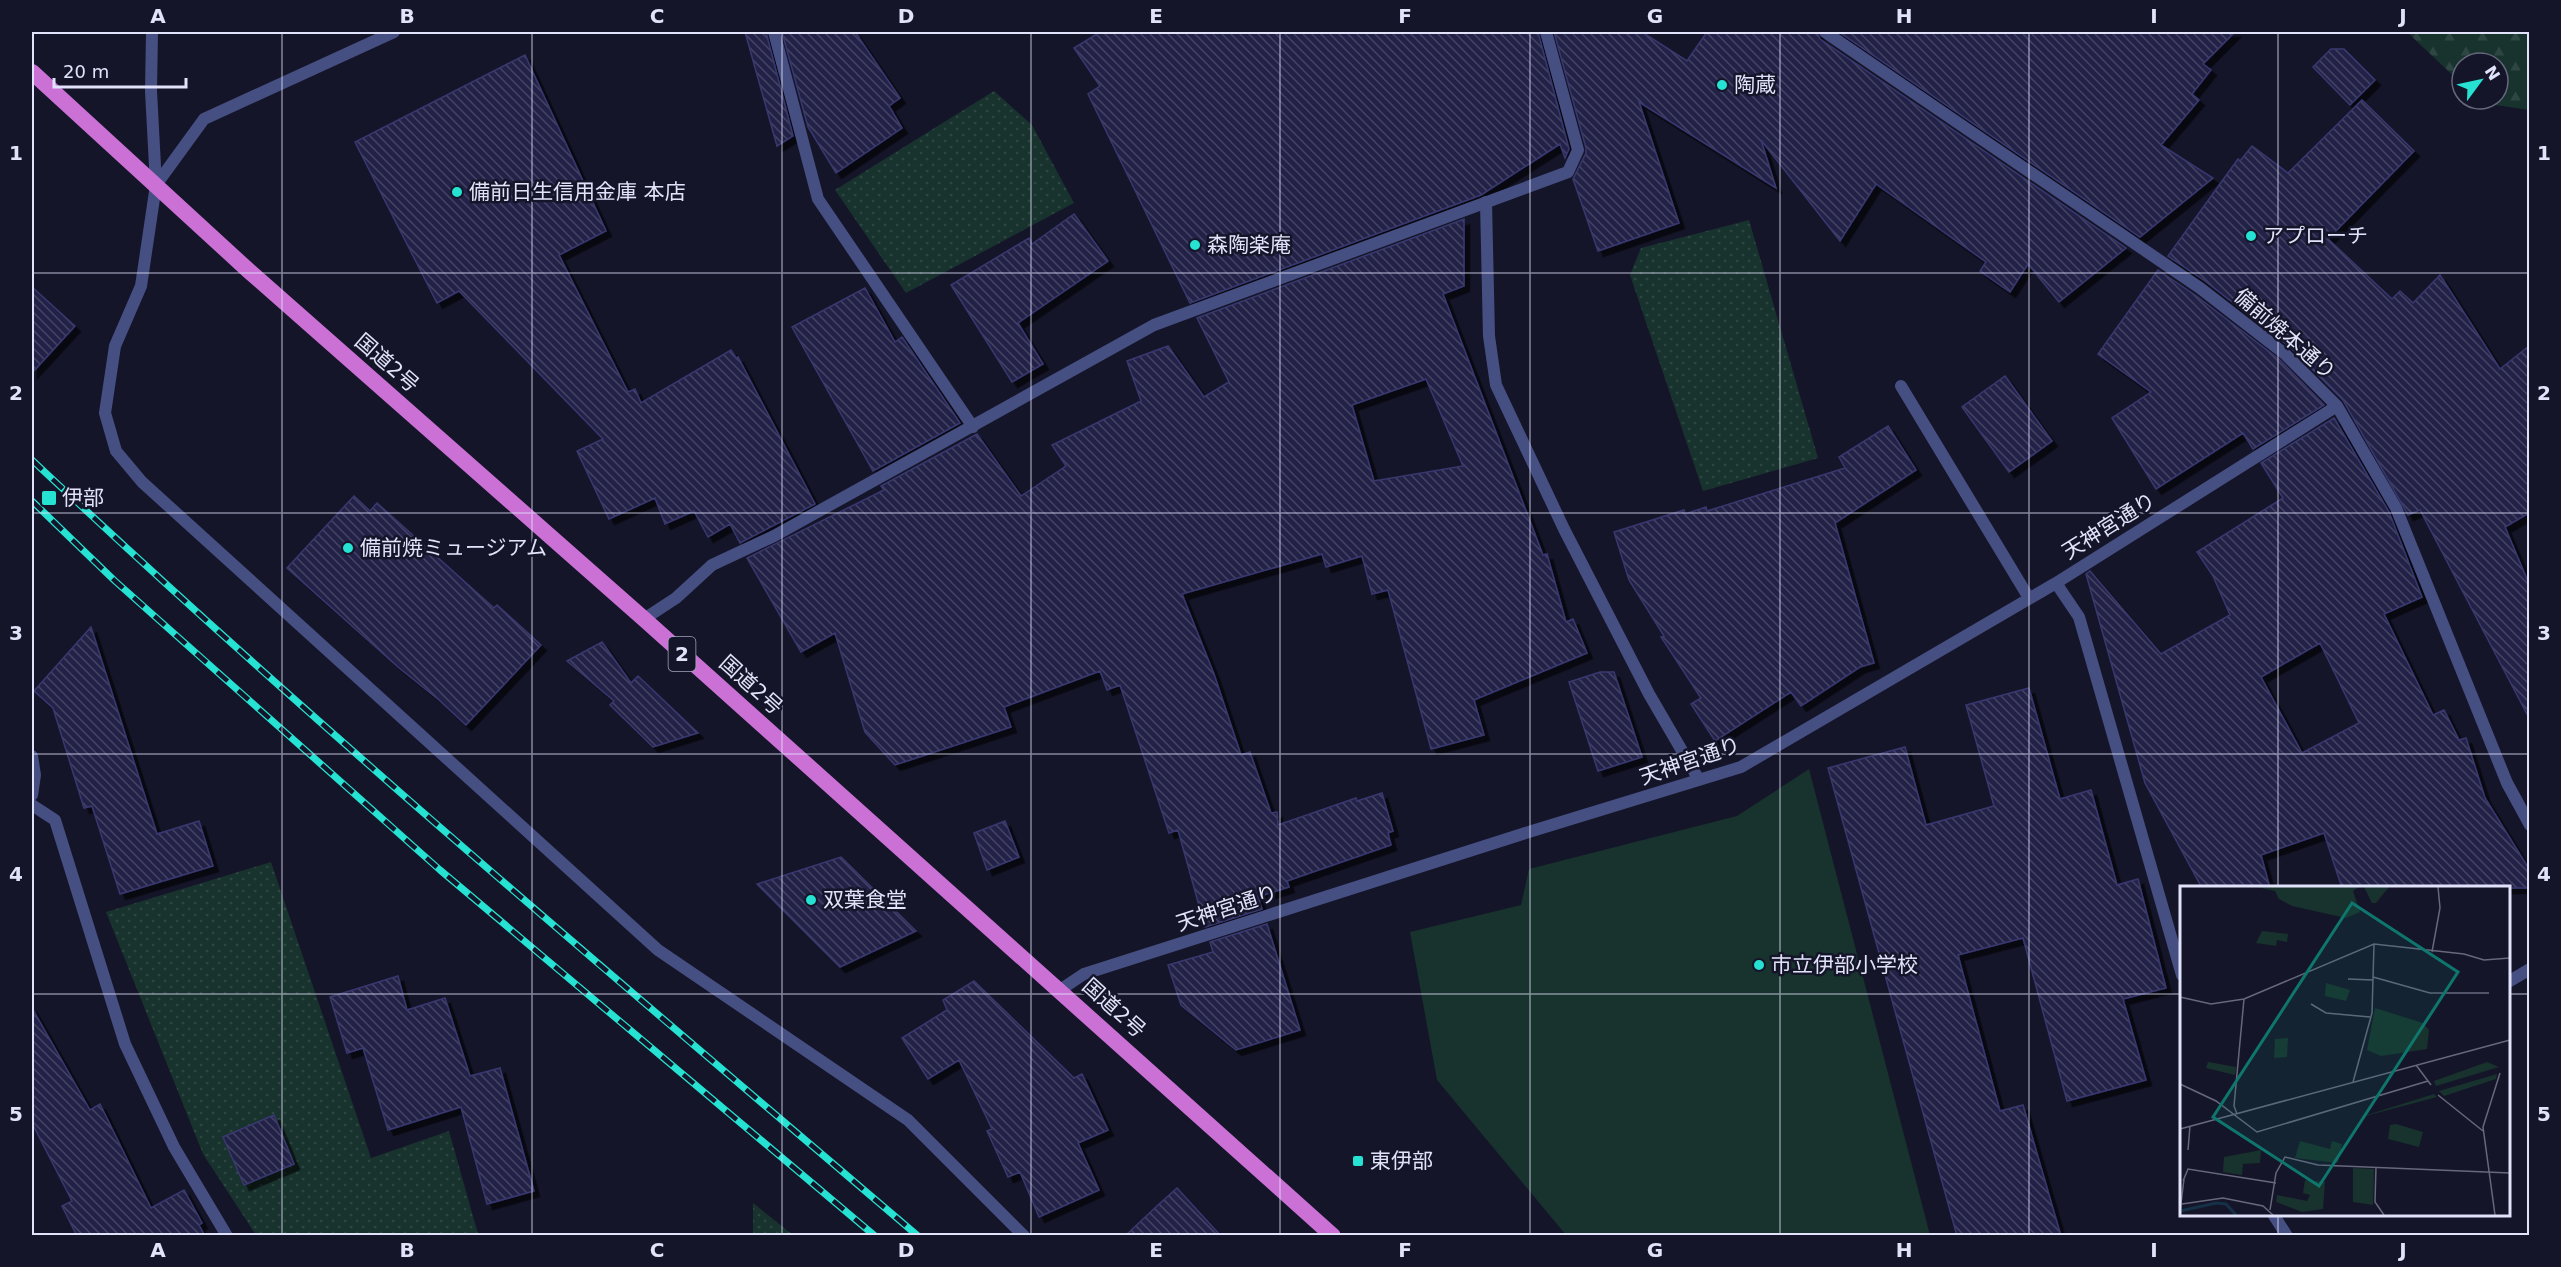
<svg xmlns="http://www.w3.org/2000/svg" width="2561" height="1267" viewBox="0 0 2561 1267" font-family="'DejaVu Sans','Noto Sans JP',sans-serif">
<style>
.grass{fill:url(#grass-dots)}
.forest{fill:url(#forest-firs)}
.pitch{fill:#18322d}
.building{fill:url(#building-back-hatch);stroke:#393870;stroke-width:1.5;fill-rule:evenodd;filter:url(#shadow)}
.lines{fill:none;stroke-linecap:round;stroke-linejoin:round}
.service{stroke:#464f82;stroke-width:12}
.pedestrian{stroke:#464f82;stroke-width:12}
.minor{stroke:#464f82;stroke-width:12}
.tertiary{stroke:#464f82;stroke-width:12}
.trunk{stroke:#cb71d6;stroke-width:16}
.rail-casing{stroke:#26e2d2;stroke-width:7}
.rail{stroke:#151529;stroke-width:4.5;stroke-dasharray:14;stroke-linecap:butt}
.grid{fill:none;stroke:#e1e3fb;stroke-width:1.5;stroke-opacity:0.55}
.poi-dot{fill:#26e2d2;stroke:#151529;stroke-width:2}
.labels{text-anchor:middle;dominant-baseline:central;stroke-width:5;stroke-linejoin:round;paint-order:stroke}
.shield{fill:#151529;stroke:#a4a5bc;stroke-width:1.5}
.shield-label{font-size:20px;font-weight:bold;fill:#e1e3fb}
.poi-label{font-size:21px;fill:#e1e3fb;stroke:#151529;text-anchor:start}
.street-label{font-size:21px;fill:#e1e3fb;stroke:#151529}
.inset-river{fill:none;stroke:#153147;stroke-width:3}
.inset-road{fill:none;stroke:#67677d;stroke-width:1.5}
.view{fill:#0f766e;fill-opacity:0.15;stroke:#0f766e;stroke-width:3}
.inset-edge{fill:none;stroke:#e1e3fb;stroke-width:3}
.neatline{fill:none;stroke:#e1e3fb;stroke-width:2}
.grid-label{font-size:20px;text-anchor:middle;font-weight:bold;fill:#e1e3fb}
</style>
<defs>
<pattern id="grass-dots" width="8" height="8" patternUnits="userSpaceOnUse" patternTransform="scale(1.5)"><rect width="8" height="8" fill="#18322d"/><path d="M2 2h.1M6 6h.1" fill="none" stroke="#2e4642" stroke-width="1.8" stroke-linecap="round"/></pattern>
<pattern id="forest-firs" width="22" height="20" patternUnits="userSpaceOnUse" patternTransform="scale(1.5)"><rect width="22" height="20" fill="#18322d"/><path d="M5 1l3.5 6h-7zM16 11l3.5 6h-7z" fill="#2e4642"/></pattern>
<pattern id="building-back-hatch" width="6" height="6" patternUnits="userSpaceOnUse" patternTransform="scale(1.5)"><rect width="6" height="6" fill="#242348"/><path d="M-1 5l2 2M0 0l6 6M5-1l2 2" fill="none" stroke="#444363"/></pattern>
<filter id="shadow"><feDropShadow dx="5.5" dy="5.5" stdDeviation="0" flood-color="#0009"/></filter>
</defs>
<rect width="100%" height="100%" fill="#151529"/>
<path class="grass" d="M 994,91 L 1032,125 L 1074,203 L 906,293 L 835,190 Z
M 1749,220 L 1818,458 L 1703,491 L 1630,275 L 1641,248 Z
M 271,862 L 371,1158 L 449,1131 L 478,1234 L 256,1235 L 203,1154 L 106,912 Z
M 753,1203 L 793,1235 L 753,1235 Z"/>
<path class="forest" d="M 2407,32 L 2529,32 L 2529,110 L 2483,103 L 2478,99 L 2498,99 L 2498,63 L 2462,63 L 2462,84 Z"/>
<path class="pitch" d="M 1809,769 L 1930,1235 L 1566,1235 L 1437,1080 L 1410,932 L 1521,905 L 1529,869 L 1737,816 Z"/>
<path class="building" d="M 745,32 L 766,32 L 793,136 L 777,146 Z
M 782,32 L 855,32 L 900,98 L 889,106 L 902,128 L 836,173 L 808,127 Z
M 1100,32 L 1538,32 L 1569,149 L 1565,158 L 1560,144 L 1481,195 L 1190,303 L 1088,94 L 1100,86 L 1074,48 Z
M 1554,32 L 1642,32 L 1687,61 L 1707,32 L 1817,32 L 1820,39 L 2126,248 L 2059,302 L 2028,264 L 2010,292 L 1980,271 L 1986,262 L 1876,184 L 1840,241 L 1761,140 L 1776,188 L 1639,102 L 1679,223 L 1598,251 L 1573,179 L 1586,153 L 1586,148 Z
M 1839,32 L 2235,32 L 2203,64 L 2211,70 L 2192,94 L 2199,100 L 2161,145 L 2213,178 L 2140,237 Z
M 2331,49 L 2344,49 L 2375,80 L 2350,105 L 2313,67 Z
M 525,55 L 606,231 L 559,255 L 628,392 L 635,389 L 641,403 L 731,350 L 736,358 L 738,357 L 815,504 L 740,543 L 730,524 L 708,537 L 694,511 L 665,524 L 655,498 L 609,519 L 577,451 L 603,439 L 459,291 L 437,303 L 355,142 Z
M 2362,100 L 2414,151 L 2328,239 L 2392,299 L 2400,291 L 2413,303 L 2440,275 L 2500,369 L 2529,346 L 2529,513 L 2505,527 L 2529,584 L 2529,718 L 2420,510 L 2408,515 L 2343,400 L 2290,347 L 2205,281 L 2168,256 L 2238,159 L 2240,161 L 2252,146 L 2288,173 Z
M 1074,214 L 1108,261 L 1018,323 L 1043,364 L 1012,382 L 951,285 L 1029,238 L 1032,244 Z
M 1464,219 L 1464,286 L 1443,294 L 1543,555 L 1547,554 L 1566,622 L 1573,619 L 1587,653 L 1474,700 L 1484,735 L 1431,749 L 1388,590 L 1372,594 L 1362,556 L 1326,567 L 1322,554 L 1182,594 L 1214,674 L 1241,755 L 1250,752 L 1271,813 L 1277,812 L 1278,825 L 1356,798 L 1357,801 L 1382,793 L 1393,831 L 1388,833 L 1391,845 L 1287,881 L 1289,887 L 1258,897 L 1262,909 L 1205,927 L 1178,830 L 1169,833 L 1120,685 L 1107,690 L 1100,671 L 1004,707 L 1011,727 L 895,765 L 865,732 L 835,633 L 801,652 L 747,558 L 884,490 L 881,486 L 977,434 L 1021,496 L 1066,466 L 1052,445 L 1141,401 L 1127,361 L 1168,346 L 1204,397 L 1229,382 L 1197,318 ZM 1426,379 L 1463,466 L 1374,481 L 1352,405 Z
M 2158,270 L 2195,295 L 2280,360 L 2324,405 L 2253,449 L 2243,433 L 2156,489 L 2112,418 L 2151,392 L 2098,354 Z
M 32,287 L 75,326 L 32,373 Z
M 865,288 L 895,342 L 902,337 L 960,423 L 873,471 L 792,327 Z
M 2005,376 L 2052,441 L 2009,472 L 1962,407 Z
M 2334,418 L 2389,512 L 2422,597 L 2384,614 L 2433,715 L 2444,710 L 2459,740 L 2466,738 L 2485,798 L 2529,869 L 2529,888 L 2342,888 L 2324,833 L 2261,855 L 2270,888 L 2202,888 L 2145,783 L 2086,574 L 2090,571 L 2161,654 L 2230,615 L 2213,576 L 2197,552 L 2283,498 L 2261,463 ZM 2320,643 L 2359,723 L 2302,753 L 2261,677 Z
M 1888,426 L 1916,470 L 1835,523 L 1874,663 L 1860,667 L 1801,706 L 1791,692 L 1715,741 L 1691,704 L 1701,698 L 1661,637 L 1664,636 L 1629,580 L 1614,532 L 1684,510 L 1685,514 L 1706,507 L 1707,511 L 1845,468 L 1839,457 Z
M 354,496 L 370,511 L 377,503 L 494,608 L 497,605 L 541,645 L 466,725 L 439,700 L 398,667 L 287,568 Z
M 91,627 L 157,834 L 199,821 L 213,866 L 120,894 L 92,806 L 84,808 L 53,708 L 34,691 Z
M 602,642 L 631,683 L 638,676 L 698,733 L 653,747 L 610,705 L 614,701 L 567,661 Z
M 1600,672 L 1614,672 L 1642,757 L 1598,771 L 1569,682 Z
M 2029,688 L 2060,799 L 2091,790 L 2117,885 L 2138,879 L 2166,988 L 2123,999 L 2146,1080 L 2067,1101 L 2023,938 L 1958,955 L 2000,1111 L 2023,1105 L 2061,1236 L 1957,1236 L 1828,768 L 1905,747 L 1926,825 L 1994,806 L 1966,705 Z
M 1005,821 L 1019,857 L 987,870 L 974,833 Z
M 841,857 L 916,931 L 840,967 L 757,884 Z
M 1267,924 L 1300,1030 L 1236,1050 L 1181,1005 L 1168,965 L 1213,952 L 1210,942 Z
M 398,976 L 407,1010 L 445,998 L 470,1076 L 500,1068 L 534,1191 L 487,1204 L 461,1107 L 388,1130 L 363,1048 L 347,1053 L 330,997 Z
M 974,981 L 1074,1078 L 1082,1074 L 1108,1130 L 1078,1143 L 1099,1190 L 1039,1217 L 1020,1172 L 1008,1177 L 987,1131 L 992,1129 L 959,1060 L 928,1079 L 902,1038 L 947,1010 L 943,1000 Z
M 32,1008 L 90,1110 L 100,1104 L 151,1208 L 184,1190 L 202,1223 L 199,1225 L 205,1236 L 77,1236 L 62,1206 L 72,1201 L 32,1123 Z
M 274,1115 L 294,1164 L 244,1185 L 223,1137 Z
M 1177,1188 L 1221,1236 L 1125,1236 L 1158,1205 Z"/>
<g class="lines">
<path class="service" d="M 774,32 L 818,199 L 973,427
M 644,619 L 676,598 L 712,565 L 774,536 L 1154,325 L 1568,172 L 1578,150 L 1546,32
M 2508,982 L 2530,969"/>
<path class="pedestrian" d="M 32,756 L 35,775 L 32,795"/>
<path class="minor" d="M 152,32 L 151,91 L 156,185 L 141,286 L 115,346 L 105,413 L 116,451 L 142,482 L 658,950 L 908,1120 L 1024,1236
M 1825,32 L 2200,288 L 2285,354 L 2337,406 L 2396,508 L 2507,783 L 2530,825
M 1486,202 L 1489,336 L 1496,385 L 1564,529 L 1649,694 L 1699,780
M 1901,386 L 2029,598
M 2056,583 L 2079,617 L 2182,975
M 32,805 L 55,820 L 125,1044 L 174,1147 L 227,1236
M 1060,990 L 1084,974 L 1532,831 L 1741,767 L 2056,583 L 2337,406
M 2273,1214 L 2287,1236"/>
<path class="tertiary" d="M 156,185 L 204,119 L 394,32"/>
<path class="trunk" d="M 32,72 L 249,271 L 644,619 L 1333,1236"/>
<defs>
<path id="rail" d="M 32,460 C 318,729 619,981 918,1236
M 32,501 L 115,581 L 440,870 L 875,1236"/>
</defs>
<use href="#rail" class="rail-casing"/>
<use href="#rail" class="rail"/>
</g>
<path class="grid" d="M 282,32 L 282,1236M 532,32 L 532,1236M 782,32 L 782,1236M 1031,32 L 1031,1236M 1280,32 L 1280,1236M 1530,32 L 1530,1236M 1780,32 L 1780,1236M 2029,32 L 2029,1236M 2278,32 L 2278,888M 32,273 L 2530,273M 32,513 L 2530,513M 32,754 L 2530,754M 32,994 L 2182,994M 2508,994 L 2530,994M 2278,1214 L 2278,1236"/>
<g class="poi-dot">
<circle cx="1722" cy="85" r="6"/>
<circle cx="457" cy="192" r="6"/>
<circle cx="2251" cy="236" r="6"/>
<circle cx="1195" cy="245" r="6"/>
<rect x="41" y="490" width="16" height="16" rx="3"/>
<circle cx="348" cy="548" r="6"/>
<circle cx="811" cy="900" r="6"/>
<circle cx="1759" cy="965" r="6"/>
<rect x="1352" y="1155" width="12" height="12" rx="3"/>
</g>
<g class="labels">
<rect class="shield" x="668.5" y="637" width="27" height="34" rx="4.5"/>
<g class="shield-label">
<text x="682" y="654">2</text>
</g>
<g class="poi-label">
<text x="1734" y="85">陶蔵</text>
<text x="469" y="192">備前日生信用金庫 本店</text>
<text x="2263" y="236">アプローチ</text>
<text x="1207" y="245">森陶楽庵</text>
<text x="62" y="498">伊部</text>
<text x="360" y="548">備前焼ミュージアム</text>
<text x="823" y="900">双葉食堂</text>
<text x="1771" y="965">市立伊部小学校</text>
<text x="1370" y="1161">東伊部</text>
</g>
<g class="street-label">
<text transform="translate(2285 334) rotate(41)">備前焼本通り</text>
<text transform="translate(387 363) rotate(41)">国道2号</text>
<text transform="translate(2109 526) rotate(-32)">天神宮通り</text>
<text transform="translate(751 685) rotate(42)">国道2号</text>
<text transform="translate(1690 761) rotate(-19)">天神宮通り</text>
<text transform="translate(1227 908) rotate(-18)">天神宮通り</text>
<text transform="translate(1114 1008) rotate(42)">国道2号</text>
</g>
</g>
<g transform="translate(2180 886)">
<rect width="330" height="330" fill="#151529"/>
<path d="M 82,45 L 108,48 L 107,56 L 97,54 L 96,60 L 76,57 ZM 146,97 L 170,104 L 166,115 L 145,110 ZM 108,152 L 107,171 L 94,172 L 95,153 ZM 28,176 L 56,181 L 55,189 L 26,182 ZM 307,176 L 319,181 L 256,200 L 254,195 ZM 317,188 L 316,193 L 264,210 L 259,205 ZM 254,208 L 257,211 L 174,233 ZM 216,238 L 243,246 L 239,261 L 208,253 L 210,239 ZM 120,255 L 150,263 L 152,255 L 162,258 L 158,277 L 115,272 ZM 81,264 L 80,277 L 63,278 L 62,289 L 43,286 L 44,271 ZM 173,282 L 194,283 L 193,319 L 173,316 ZM 125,294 L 145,296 L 143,323 L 122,326 L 96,316 L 97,309 L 127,315 L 130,309 L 123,307 Z" fill="#18322d"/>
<path d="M 77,1 L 179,1 L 173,5 L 180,26 L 166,32 L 112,20 L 99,13 L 95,5 ZM 184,1 L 209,1 L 196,17 L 192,17 Z" fill="#18322d"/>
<path d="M 195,122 L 243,137 L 249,144 L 247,163 L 201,170 L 187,164 Z" fill="#18322d"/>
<path class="inset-river" d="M 0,325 L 36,317 L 46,318 L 56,329"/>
<path class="inset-road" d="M 252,66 L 260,22 L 258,1M 193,91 L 250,107 L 309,107M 168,93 L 193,94M 0,111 L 31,118 L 64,113 L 194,58 L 284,68 L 304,74 L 330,72M 131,118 L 146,127 L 190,131M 236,179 L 251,199M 173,196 L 192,127 L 194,58M 0,198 L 36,215 L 77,246 L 248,195M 258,209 L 303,245M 57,228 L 54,220 L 64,113M 0,243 L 330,154M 8,264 L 10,240M 196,281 L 195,316 L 204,329M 3,295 L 8,283 L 96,297M 2,318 L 43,312 L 83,320 L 93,329M 90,324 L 96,287 L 105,271 L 138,279 L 330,287M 0,326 L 4,293M 315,329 L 303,241 L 320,187"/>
<path class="view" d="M 172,17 L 278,86 L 139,300 L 33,231 Z"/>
<rect width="330" height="330" class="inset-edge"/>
</g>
<rect width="2561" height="1267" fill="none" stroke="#151529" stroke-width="66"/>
<g transform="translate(2480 81) rotate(57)"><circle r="28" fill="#151529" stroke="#67677d" stroke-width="1.5"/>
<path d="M0-4.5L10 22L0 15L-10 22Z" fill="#26e2d2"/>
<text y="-9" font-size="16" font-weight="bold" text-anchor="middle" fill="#e1e3fb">N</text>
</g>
<path d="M54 78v9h132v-9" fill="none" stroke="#e1e3fb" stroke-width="3"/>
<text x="63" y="78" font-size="18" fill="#e1e3fb" stroke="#151529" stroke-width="4.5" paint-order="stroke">20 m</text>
<rect x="33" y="33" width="2495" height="1201" class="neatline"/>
<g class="grid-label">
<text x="158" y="23">A</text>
<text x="407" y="23">B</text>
<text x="657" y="23">C</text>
<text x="906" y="23">D</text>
<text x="1156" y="23">E</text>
<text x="1405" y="23">F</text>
<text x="1655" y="23">G</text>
<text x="1904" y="23">H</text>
<text x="2154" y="23">I</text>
<text x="2403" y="23">J</text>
<text x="16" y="160">1</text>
<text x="2544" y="160">1</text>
<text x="16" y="400">2</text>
<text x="2544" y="400">2</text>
<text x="16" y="640">3</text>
<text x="2544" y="640">3</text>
<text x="16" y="881">4</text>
<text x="2544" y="881">4</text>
<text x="16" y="1121">5</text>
<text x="2544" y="1121">5</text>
<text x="158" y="1257">A</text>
<text x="407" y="1257">B</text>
<text x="657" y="1257">C</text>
<text x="906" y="1257">D</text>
<text x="1156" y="1257">E</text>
<text x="1405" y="1257">F</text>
<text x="1655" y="1257">G</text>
<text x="1904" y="1257">H</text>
<text x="2154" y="1257">I</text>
<text x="2403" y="1257">J</text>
</g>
</svg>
